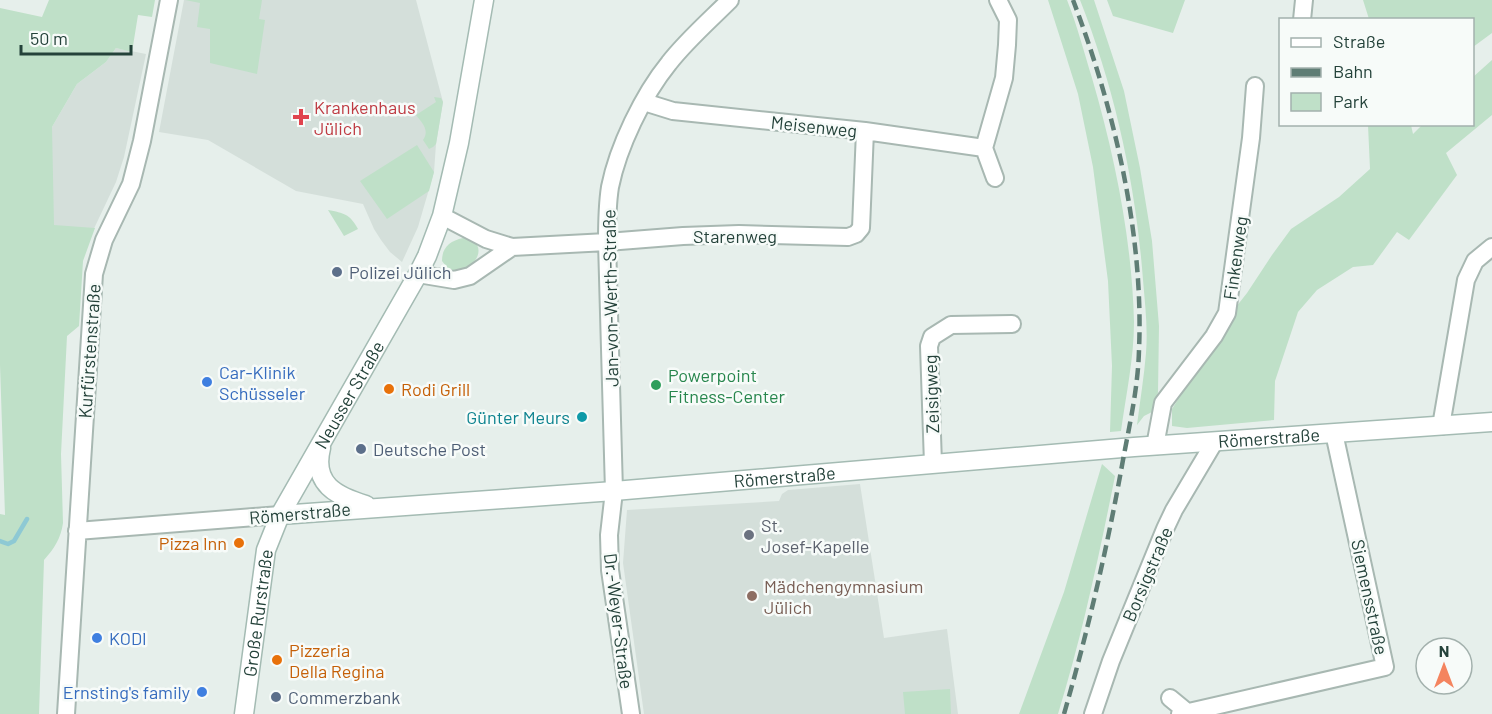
<svg xmlns="http://www.w3.org/2000/svg" width="1492" height="714" viewBox="0 0 1492 714" font-family="Barlow,sans-serif">
<style>
.built{fill:#d4dfda}
.green{fill:#bfe0c8}
.lines{fill:none;stroke-linecap:round;stroke-linejoin:round}
.stream{stroke:#8ec9d4;stroke-width:4.5}
.street-casing{stroke:#a8b8b2;stroke-width:20}
.secondary-casing{stroke:#a4bbb3;stroke-width:21}
.street{stroke:#fff;stroke-width:16}
.secondary{stroke:#fff;stroke-width:18}
.rail{stroke:#5f7d75;stroke-width:4.5;stroke-dasharray:12 6;stroke-linecap:butt}
.health-dot{fill:#e0444e;stroke:#f7fbf9;stroke-width:2}
.service-dot{fill:#5c6f8a;stroke:#f7fbf9;stroke-width:2}
.shop-dot{fill:#3f7fe0;stroke:#f7fbf9;stroke-width:2}
.leisure-dot{fill:#2e9e5b;stroke:#f7fbf9;stroke-width:2}
.food-dot{fill:#e8710a;stroke:#f7fbf9;stroke-width:2}
.culture-dot{fill:#0f9aa8;stroke:#f7fbf9;stroke-width:2}
.worship-dot{fill:#6b7280;stroke:#f7fbf9;stroke-width:2}
.education-dot{fill:#8d6e63;stroke:#f7fbf9;stroke-width:2}
.labels{text-anchor:middle;dominant-baseline:central;stroke-width:5;stroke-linejoin:round;paint-order:stroke}
.health-label{font-size:18px;fill:#be3a42;stroke:#f7fbf9;text-anchor:start}
.street-label{font-size:18px;fill:#24423a;stroke:#f7fbf9}
.service-label{font-size:18px;fill:#4e5e75;stroke:#f7fbf9;text-anchor:start}
.shop-label{font-size:18px;fill:#366cbe;stroke:#f7fbf9;text-anchor:start}
.leisure-label{font-size:18px;fill:#27864d;stroke:#f7fbf9;text-anchor:start}
.food-label{font-size:18px;fill:#c56008;stroke:#f7fbf9;text-anchor:start}
.culture-label{font-size:18px;fill:#0d838f;stroke:#f7fbf9;text-anchor:end}
.worship-label{font-size:18px;fill:#5b616d;stroke:#f7fbf9;text-anchor:start}
.education-label{font-size:18px;fill:#785e54;stroke:#f7fbf9;text-anchor:start}
</style>
<rect width="100%" height="100%" fill="#e6efeb"/>
<path class="built" d="M 184,0 L 416,0 L 443,102 L 436,144 L 434,172 L 418,227 L 402,262 L 390,252 L 381,240 L 374,229 L 363,204 L 296,191 L 208,140 L 159,132 Z
M 116,48 L 146,54 L 124,157 L 116,182 L 90,237 L 47,231 L 52,127 L 77,84 L 106,62 Z
M 860,484 L 884,638 L 947,629 L 958,714 L 644,714 L 623,563 L 627,510 L 779,501 L 782,494 L 788,490 Z"/>
<path class="green" d="M 49,0 L 155,0 L 152,17 L 138,15 L 132,52 L 116,48 L 106,62 L 77,84 L 52,127 L 54,225 L 95,228 L 83,261 L 79,326 L 67,336 L 61,454 L 63,523 C 61,538 54,549 44,560 L 39,714 L 0,714 L 0,514 L 5,515 L 0,365 L 0,8 L 42,17 Z
M 185,0 L 262,0 L 259,19 L 265,20 L 257,74 L 210,63 L 210,29 L 197,27 L 200,3 Z
M 1048,0 L 1067,0 C 1077,25 1084,52 1092,78 C 1115,157 1132,240 1134,322 C 1134,358 1126,395 1121,431 L 1110,432 L 1112,366 L 1108,281 L 1093,167 L 1078,94 Z
M 1080,0 L 1094,0 L 1124,91 L 1140,168 L 1152,241 L 1159,326 L 1158,392 L 1154,411 L 1144,416 L 1137,425 C 1140,401 1144,377 1146,353 C 1148,328 1145,304 1143,280 C 1136,185 1115,89 1080,0 Z
M 1107,0 L 1185,0 L 1173,33 L 1113,16 Z
M 1363,0 L 1492,0 L 1492,33 L 1473,47 L 1472,20 L 1369,19 Z
M 1492,60 L 1492,115 L 1446,153 L 1457,175 L 1409,240 L 1397,232 L 1373,265 L 1353,267 L 1317,290 L 1298,312 L 1275,381 L 1274,420 L 1187,428 L 1172,426 L 1172,409 L 1236,307 L 1247,293 L 1272,255 L 1291,229 L 1339,197 L 1370,169 L 1368,125 L 1411,125 L 1413,134 L 1422,125 L 1472,124 L 1473,77 Z
M 434,97 L 441,98 L 443,102 L 436,144 L 433,147 L 429,149 L 423,140 C 430,130 422,123 416,115 L 436,102 Z
M 417,145 L 434,172 L 429,191 L 387,219 L 360,181 Z
M 328,210 C 344,213 350,214 358,229 L 344,236 Z
M 463,238 C 486,240 481,262 464,269 C 459,271 454,271 449,270 L 442,261 C 442,247 450,241 463,238 Z
M 1102,464 L 1115,476 C 1099,556 1082,636 1058,714 L 1019,714 L 1064,592 Z
M 950,689 L 951,714 L 905,714 L 903,692 Z"/>
<g class="lines">
<path class="stream" d="M 0,541 L 8,544 L 14,541 L 27,519"/>
<defs>
<path id="street" d="M 1302,20 L 1304,0
M 644,102 L 673,111 L 865,131 L 984,148 L 995,178
M 984,148 L 1004,78 L 1007,45 L 1008,20 L 998,0
M 442,216 L 486,239 L 512,247 L 607,242 L 683,236 L 739,234 L 848,237 L 856,234 L 861,228 L 865,131
M 418,274 L 454,280 L 470,276 L 512,247
M 1441,426 L 1466,280 L 1475,261 L 1492,247
M 1155,446 L 1163,403 L 1214,336 L 1227,313 L 1251,138 L 1255,86
M 933,464 L 929,346 L 932,337 L 951,325 L 1012,324
M 77,531 L 280,515
M 1170,698 L 1187,712
M 66,714 L 94,274 L 104,240 L 131,184 L 142,141 L 169,0
M 631,714 L 610,570 L 609,535 L 614,491 L 607,242 C 607,224 607,206 610,187 C 618,147 643,95 669,63 C 686,41 710,20 730,0
M 1093,714 L 1111,661 L 1165,529 L 1174,510 L 1215,441
M 1180,714 L 1385,667 L 1334,433"/>
<g id="secondary">
<path d="M 321,448 C 312,484 336,496 366,505"/>
<path id="s1" d="M 280,515 L 614,491 L 1134,447 L 1492,422"/>
<path id="s2" d="M 244,714 L 266,550 L 280,515 L 418,274 L 427,256 L 442,216 L 459,143 L 484,0"/>
</g>
</defs>
<use href="#street" class="street-casing"/>
<use href="#secondary" class="secondary-casing"/>
<use href="#street" class="street"/>
<use href="#secondary" class="secondary"/>
<path class="rail" d="M 1064,714 C 1087,634 1106,553 1121,471 C 1128,431 1138,391 1139,350 C 1144,234 1114,108 1073,0"/>
</g>
<path class="health-dot" d="M298 108h6v6h6v6h-6v6h-6v-6h-6v-6h6z"/>
<g class="service-dot">
<circle cx="337" cy="272" r="6"/>
<circle cx="361" cy="449" r="6"/>
<circle cx="276" cy="697" r="6"/>
</g>
<g class="shop-dot">
<circle cx="207" cy="382" r="6"/>
<circle cx="97" cy="638" r="6"/>
<circle cx="202" cy="692" r="6"/>
</g>
<circle class="leisure-dot" cx="656" cy="385" r="6"/>
<g class="food-dot">
<circle cx="389" cy="389" r="6"/>
<circle cx="239" cy="543" r="6"/>
<circle cx="277" cy="660" r="6"/>
</g>
<circle class="culture-dot" cx="582" cy="417" r="6"/>
<circle class="worship-dot" cx="749" cy="535" r="6"/>
<circle class="education-dot" cx="752" cy="596" r="6"/>
<g class="labels">
<g class="health-label">
<text x="314" y="107">Krankenhaus<tspan x="314" dy="21">Jülich</tspan></text>
</g>
<g class="street-label">
<text transform="translate(814 126) rotate(6)">Meisenweg</text>
<text x="735" y="236">Starenweg</text>
<text transform="translate(1235 258) rotate(-82)">Finkenweg</text>
<text transform="translate(610 298) rotate(-91)">Jan-von-Werth-Straße</text>
<text transform="translate(89 351) rotate(-86)">Kurfürstenstraße</text>
<text stroke="none"><textPath href="#s2" startOffset="342">Neusser Straße</textPath></text>
<text transform="translate(931 394) rotate(-92)">Zeisigweg</text>
<text stroke="none"><textPath href="#s1" startOffset="992">Römerstraße</textPath></text>
<text stroke="none"><textPath href="#s1" startOffset="506">Römerstraße</textPath></text>
<text transform="translate(300 513) rotate(-5)">Römerstraße</text>
<text transform="translate(1147 574) rotate(-67)">Borsigstraße</text>
<text transform="translate(1370 597) rotate(78)">Siemensstraße</text>
<text stroke="none"><textPath href="#s2" startOffset="102">Große Rurstraße</textPath></text>
<text transform="translate(619 621) rotate(83)">Dr.-Weyer-Straße</text>
</g>
<g class="service-label">
<text x="349" y="272">Polizei Jülich</text>
<text x="373" y="449">Deutsche Post</text>
<text x="288" y="697">Commerzbank</text>
</g>
<g class="shop-label">
<text x="219" y="372">Car-Klinik<tspan x="219" dy="21">Schüsseler</tspan></text>
<text x="109" y="638">KODI</text>
<text x="190" y="692" text-anchor="end">Ernsting's family</text>
</g>
<g class="leisure-label">
<text x="668" y="375">Powerpoint<tspan x="668" dy="21">Fitness-Center</tspan></text>
</g>
<g class="food-label">
<text x="401" y="389">Rodi Grill</text>
<text x="227" y="543" text-anchor="end">Pizza Inn</text>
<text x="289" y="650">Pizzeria<tspan x="289" dy="21">Della Regina</tspan></text>
</g>
<g class="culture-label">
<text x="570" y="417">Günter Meurs</text>
</g>
<g class="worship-label">
<text x="761" y="525">St.<tspan x="761" dy="21">Josef-Kapelle</tspan></text>
</g>
<g class="education-label">
<text x="764" y="586">Mädchengymnasium<tspan x="764" dy="21">Jülich</tspan></text>
</g>
</g>
<rect x="1279" y="18" width="195" height="108" fill="#f7fbf9" stroke="#a3b1ad" stroke-width="1.5"/>
<rect x="1291" y="38" width="30" height="9" fill="#ffffff" stroke="#a3b1ad" stroke-width="1.5"/>
<text x="1333" y="48" font-size="18" fill="#24423a">Straße</text>
<rect x="1291" y="68" width="30" height="9" fill="#5f7d75" stroke="#a3b1ad" stroke-width="1.5"/>
<text x="1333" y="78" font-size="18" fill="#24423a">Bahn</text>
<rect x="1291" y="93" width="30" height="18" fill="#bfe0c8" stroke="#a3b1ad" stroke-width="1.5"/>
<text x="1333" y="108" font-size="18" fill="#24423a">Park</text>
<g transform="translate(1444 666)"><circle r="28" fill="#f7fbf9" stroke="#a3b1ad" stroke-width="1.5"/>
<path d="M0-4.5L10 22L0 15L-10 22Z" fill="#f4845f"/>
<text y="-9" font-size="16" font-weight="bold" text-anchor="middle" fill="#24423a">N</text>
</g>
<path d="M21 45v9h110v-9" fill="none" stroke="#24423a" stroke-width="3"/>
<text x="30" y="45" font-size="18" fill="#24423a" stroke="#f7fbf9" stroke-width="4.5" paint-order="stroke">50 m</text>
</svg>
